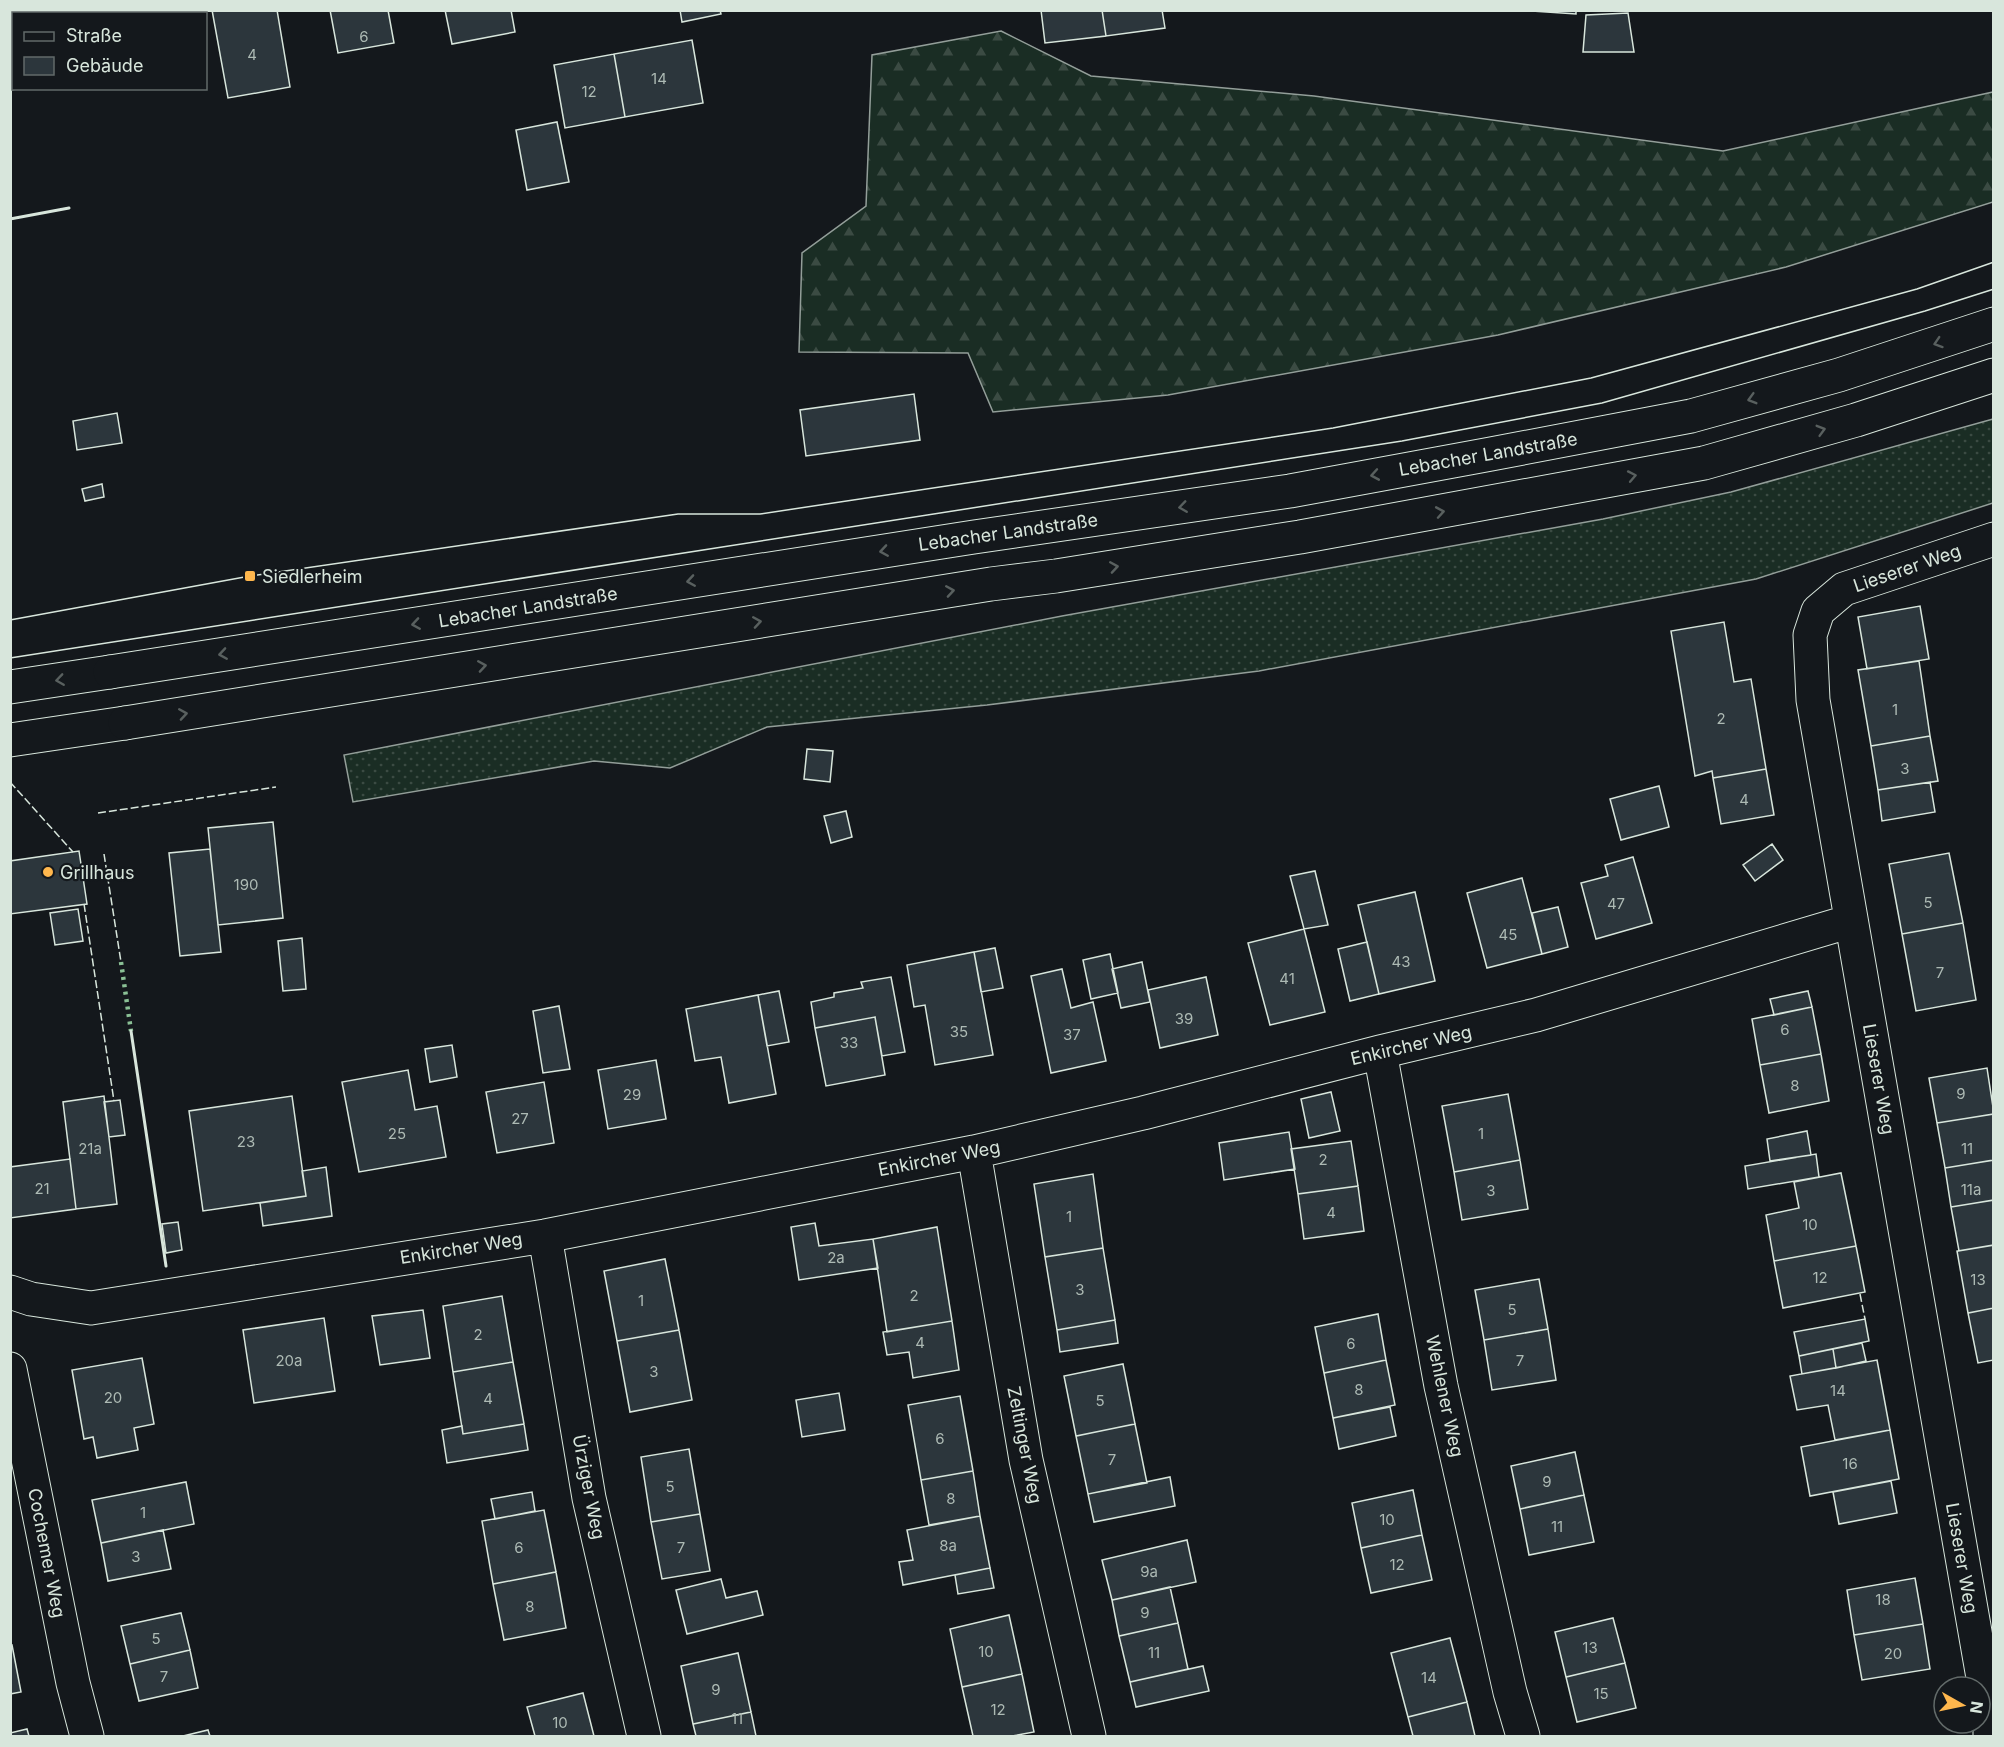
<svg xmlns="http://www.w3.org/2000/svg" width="2004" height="1747" viewBox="0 0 2004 1747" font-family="Inter,sans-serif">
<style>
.grass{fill:url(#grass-dots);stroke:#939e99;stroke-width:1.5}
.forest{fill:url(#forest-firs);stroke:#939e99;stroke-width:1.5}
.building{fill:#2c363c;stroke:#d8e6dc;stroke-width:1.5}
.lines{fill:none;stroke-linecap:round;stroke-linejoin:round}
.minor-casing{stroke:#d8e6dc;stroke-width:35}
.primary-casing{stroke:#d8e6dc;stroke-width:35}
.trunk-casing{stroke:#d8e6dc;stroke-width:35}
.minor{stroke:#14181c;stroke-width:33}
.primary{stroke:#14181c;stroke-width:33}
.trunk{stroke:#14181c;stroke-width:33}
.tram{stroke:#d8e6dc;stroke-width:1.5}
.hedge{stroke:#8ac095;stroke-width:4.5;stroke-dasharray:3 4.5;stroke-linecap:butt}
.fence{stroke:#d8e6dc;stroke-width:1.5;stroke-dasharray:8 3;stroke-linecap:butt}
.wall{stroke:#d8e6dc;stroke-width:3}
.oneway{stroke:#59605f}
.poi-dot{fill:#ffb74d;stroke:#14181c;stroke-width:2}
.labels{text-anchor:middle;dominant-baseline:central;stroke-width:4.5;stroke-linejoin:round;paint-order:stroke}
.number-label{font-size:15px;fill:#adbab4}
.street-label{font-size:18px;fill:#d8e6dc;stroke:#14181c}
.poi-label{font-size:18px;fill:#d8e6dc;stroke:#14181c;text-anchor:start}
</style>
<defs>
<pattern id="grass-dots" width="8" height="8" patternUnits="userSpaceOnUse" patternTransform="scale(1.5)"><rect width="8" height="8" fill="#1a2d24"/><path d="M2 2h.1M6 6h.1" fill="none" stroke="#3b4b43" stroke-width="1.8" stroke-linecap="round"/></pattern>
<pattern id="forest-firs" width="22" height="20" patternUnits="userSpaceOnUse" patternTransform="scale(1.5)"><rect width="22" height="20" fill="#1a2d24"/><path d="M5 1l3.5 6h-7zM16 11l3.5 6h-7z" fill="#3b4b43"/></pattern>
</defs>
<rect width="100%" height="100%" fill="#14181c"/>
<path class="grass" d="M 1993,419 L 1993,503 L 1756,579 L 1259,671 L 987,705 L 767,727 L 670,768 L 594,761 L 353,802 L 344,755 L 1062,616 L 1603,519 L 1731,492 Z"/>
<path class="forest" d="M 1001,31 L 1091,76 L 1314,96 L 1723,151 L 1993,92 L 1993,202 L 1786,267 L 1498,335 L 1168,395 L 993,412 L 968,353 L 799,352 L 802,253 L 866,206 L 872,55 Z"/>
<path class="building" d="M 120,10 L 147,10 L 148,14 L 103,14 Z
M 212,10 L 277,10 L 290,87 L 228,98 Z
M 330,10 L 388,10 L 394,43 L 338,53 Z
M 445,10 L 511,10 L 515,32 L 452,44 Z
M 680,10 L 720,10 L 721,14 L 682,22 Z
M 1041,10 L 1102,10 L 1106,36 L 1045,43 Z
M 1102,10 L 1162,10 L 1165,28 L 1106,36 Z
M 1516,10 L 1576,10 L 1576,14 Z
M 1628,13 L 1634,52 L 1583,52 L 1586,15 Z
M 10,29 L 14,29 L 14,88 L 22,88 L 10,90 Z
M 692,40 L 703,103 L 625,117 L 614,54 Z
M 614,54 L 625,117 L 565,128 L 554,65 Z
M 557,122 L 569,182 L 527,190 L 516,130 Z
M 914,394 L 920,440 L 806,456 L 800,410 Z
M 117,413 L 122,443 L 77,450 L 73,421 Z
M 102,484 L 104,497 L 85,501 L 82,489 Z
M 1920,606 L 1929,659 L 1867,669 L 1858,617 Z
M 1724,622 L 1734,682 L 1751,679 L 1766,769 L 1713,778 L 1712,771 L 1695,776 L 1671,631 Z
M 1919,661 L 1930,736 L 1871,746 L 1858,670 Z
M 1930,736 L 1938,781 L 1878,790 L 1871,746 Z
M 807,749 L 833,751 L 830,782 L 804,779 Z
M 1766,769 L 1774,815 L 1721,824 L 1713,778 Z
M 1930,782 L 1935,812 L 1882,821 L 1878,790 Z
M 1659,786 L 1669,827 L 1621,840 L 1610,799 Z
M 846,811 L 852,837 L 831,843 L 824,816 Z
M 273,822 L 283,918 L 218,925 L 208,828 Z
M 1772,844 L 1783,860 L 1755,881 L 1743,865 Z
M 210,849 L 221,952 L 180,956 L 169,853 Z
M 79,851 L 87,904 L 10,914 L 10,861 Z
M 1949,853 L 1963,923 L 1902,934 L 1889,864 Z
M 1633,857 L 1652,923 L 1596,939 L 1581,883 L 1608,876 L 1605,865 Z
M 1315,871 L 1328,925 L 1304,929 L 1290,876 Z
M 1522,878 L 1542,954 L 1487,968 L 1467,893 Z
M 1415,892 L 1435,981 L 1379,994 L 1358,905 Z
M 1558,907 L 1568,947 L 1542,954 L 1532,913 Z
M 78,909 L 83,941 L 55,945 L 50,913 Z
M 1963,923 L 1976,1000 L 1916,1011 L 1902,934 Z
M 1304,929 L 1325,1012 L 1270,1025 L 1248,943 Z
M 302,938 L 306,989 L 283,991 L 278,941 Z
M 1367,942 L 1379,994 L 1350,1001 L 1338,949 Z
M 995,948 L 1003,988 L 981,992 L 974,952 Z
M 974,952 L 993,1055 L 935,1065 L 925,1005 L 914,1007 L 907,965 Z
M 1110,954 L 1118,993 L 1091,999 L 1083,960 Z
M 1142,962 L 1150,1002 L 1121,1008 L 1112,969 Z
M 1062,969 L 1071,1008 L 1093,1002 L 1106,1061 L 1051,1073 L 1031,976 Z
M 891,977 L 905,1052 L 882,1056 L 875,1017 L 815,1028 L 811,1002 L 834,997 L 834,993 L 863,988 L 861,982 Z
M 1206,977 L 1218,1035 L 1160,1048 L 1148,990 Z
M 779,991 L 789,1042 L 767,1046 L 758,995 Z
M 1808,991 L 1812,1007 L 1774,1015 L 1770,999 Z
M 758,995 L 776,1094 L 729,1103 L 721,1057 L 695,1061 L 686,1009 Z
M 559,1006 L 570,1069 L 543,1073 L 533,1011 Z
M 1812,1007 L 1821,1054 L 1760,1065 L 1752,1019 Z
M 875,1017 L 885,1075 L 826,1086 L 815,1028 Z
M 452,1045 L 457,1077 L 430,1082 L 425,1049 Z
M 1821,1054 L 1829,1101 L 1769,1113 L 1760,1065 Z
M 656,1060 L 666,1119 L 608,1129 L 598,1070 Z
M 1987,1068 L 1994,1114 L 1937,1123 L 1929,1078 Z
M 408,1070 L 415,1110 L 437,1106 L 446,1157 L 359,1172 L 342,1082 Z
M 544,1082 L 554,1143 L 497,1153 L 486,1092 Z
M 1331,1092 L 1340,1131 L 1309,1138 L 1301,1099 Z
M 1508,1094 L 1520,1160 L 1454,1172 L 1442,1106 Z
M 104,1096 L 117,1204 L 76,1209 L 63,1102 Z
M 292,1096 L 306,1196 L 203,1211 L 189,1111 Z
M 120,1100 L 125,1135 L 109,1137 L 104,1102 Z
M 1994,1114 L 1994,1160 L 1945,1168 L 1937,1123 Z
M 1807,1131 L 1811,1155 L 1770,1161 L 1767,1139 Z
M 1289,1132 L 1295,1169 L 1224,1180 L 1219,1143 Z
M 1351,1141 L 1358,1186 L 1298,1194 L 1291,1149 Z
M 1816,1154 L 1819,1177 L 1748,1189 L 1745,1166 Z
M 70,1159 L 76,1209 L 10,1218 L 10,1167 Z
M 1520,1160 L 1528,1209 L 1462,1220 L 1454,1172 Z
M 1994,1160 L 1994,1200 L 1951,1207 L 1945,1168 Z
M 326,1167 L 332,1216 L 263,1226 L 260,1203 L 306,1196 L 302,1171 Z
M 1841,1173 L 1856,1246 L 1774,1261 L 1766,1215 L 1799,1208 L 1794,1182 Z
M 1093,1174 L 1103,1248 L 1045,1257 L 1034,1184 Z
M 1358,1186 L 1364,1231 L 1304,1239 L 1298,1194 Z
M 1994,1200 L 1994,1245 L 1959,1251 L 1951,1207 Z
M 178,1222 L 182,1250 L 166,1253 L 162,1224 Z
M 815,1223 L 819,1246 L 873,1239 L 878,1268 L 799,1280 L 791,1227 Z
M 937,1227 L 952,1321 L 887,1332 L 873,1239 Z
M 1994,1245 L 1994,1308 L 1968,1313 L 1957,1251 Z
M 1856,1246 L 1865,1292 L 1783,1308 L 1774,1261 Z
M 1103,1248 L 1115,1320 L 1057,1330 L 1045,1257 Z
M 665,1259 L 679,1330 L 617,1341 L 604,1271 Z
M 1539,1279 L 1548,1329 L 1484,1340 L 1475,1290 Z
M 502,1296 L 513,1362 L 453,1372 L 443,1306 Z
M 1994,1308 L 1994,1360 L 1978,1363 L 1968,1313 Z
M 423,1310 L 430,1358 L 380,1365 L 372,1316 Z
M 1378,1314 L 1386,1360 L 1324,1373 L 1315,1327 Z
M 324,1318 L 335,1391 L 254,1403 L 243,1330 Z
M 1865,1319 L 1869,1341 L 1799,1356 L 1794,1332 Z
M 1115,1320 L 1118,1343 L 1060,1352 L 1057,1330 Z
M 952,1321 L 959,1370 L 913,1378 L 909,1352 L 887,1355 L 883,1332 Z
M 1548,1329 L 1556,1380 L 1492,1390 L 1484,1340 Z
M 679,1330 L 692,1400 L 630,1412 L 617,1341 Z
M 1862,1343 L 1866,1361 L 1836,1368 L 1833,1349 Z
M 1833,1349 L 1836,1368 L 1802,1374 L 1799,1356 Z
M 142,1358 L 154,1424 L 134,1428 L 138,1450 L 97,1458 L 93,1437 L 84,1439 L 72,1370 Z
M 1386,1360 L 1395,1405 L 1333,1418 L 1324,1373 Z
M 1877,1360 L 1890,1430 L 1835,1440 L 1828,1405 L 1797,1410 L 1790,1376 Z
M 513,1362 L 524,1424 L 463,1434 L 453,1372 Z
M 1123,1364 L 1135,1424 L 1076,1436 L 1064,1376 Z
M 839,1393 L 845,1430 L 802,1437 L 796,1400 Z
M 960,1396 L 973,1471 L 921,1480 L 908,1405 Z
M 1390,1407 L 1396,1436 L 1339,1449 L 1333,1418 Z
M 524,1424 L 528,1450 L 447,1463 L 442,1430 L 462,1426 L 463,1434 Z
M 1135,1424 L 1147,1483 L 1088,1494 L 1076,1436 Z
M 1890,1430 L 1899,1479 L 1810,1496 L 1801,1447 Z
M 689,1449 L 700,1514 L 651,1522 L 641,1457 Z
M 1575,1452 L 1584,1495 L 1520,1509 L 1511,1466 Z
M 973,1471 L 980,1516 L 929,1525 L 921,1480 Z
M 1170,1477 L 1175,1506 L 1094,1522 L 1088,1494 Z
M 1891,1481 L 1897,1513 L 1839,1524 L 1833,1492 Z
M 186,1482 L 194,1524 L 101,1543 L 92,1500 Z
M 1413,1490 L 1422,1535 L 1361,1548 L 1352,1503 Z
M 532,1492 L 535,1511 L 495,1519 L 491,1499 Z
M 1584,1495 L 1594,1542 L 1529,1555 L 1520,1509 Z
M 544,1510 L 556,1572 L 493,1584 L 482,1521 Z
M 700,1514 L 710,1571 L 662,1579 L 651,1522 Z
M 980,1516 L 990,1568 L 903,1585 L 899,1562 L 913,1560 L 907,1530 Z
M 163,1530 L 171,1569 L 108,1581 L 101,1543 Z
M 1422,1535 L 1432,1580 L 1371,1593 L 1361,1548 Z
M 1187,1540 L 1196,1582 L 1112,1600 L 1102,1560 Z
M 990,1568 L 994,1588 L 958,1594 L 955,1575 Z
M 556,1572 L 566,1628 L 504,1640 L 493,1584 Z
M 1915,1578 L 1923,1624 L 1854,1635 L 1847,1590 Z
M 721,1579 L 726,1598 L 757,1591 L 763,1615 L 687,1634 L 676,1590 Z
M 1170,1587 L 1178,1623 L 1119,1636 L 1112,1600 Z
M 181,1613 L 190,1650 L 130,1664 L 121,1626 Z
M 1009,1615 L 1022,1674 L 962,1687 L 950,1629 Z
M 1613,1618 L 1625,1663 L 1566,1677 L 1555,1632 Z
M 1178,1623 L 1188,1669 L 1130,1682 L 1119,1636 Z
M 1923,1624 L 1930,1669 L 1862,1680 L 1854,1635 Z
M 1450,1638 L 1467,1702 L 1408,1717 L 1391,1653 Z
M 12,1645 L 21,1692 L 10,1694 L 10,1646 Z
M 190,1650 L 198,1688 L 139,1701 L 130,1664 Z
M 738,1653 L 751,1712 L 693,1724 L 681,1666 Z
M 1625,1663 L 1636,1708 L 1577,1722 L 1566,1677 Z
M 1203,1666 L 1209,1691 L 1136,1707 L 1130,1682 Z
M 1022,1674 L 1034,1732 L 1012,1736 L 973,1736 L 962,1687 Z
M 583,1693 L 594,1736 L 535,1736 L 527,1707 Z
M 1467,1702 L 1475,1736 L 1413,1736 L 1408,1717 Z
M 751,1712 L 756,1736 L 696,1736 L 693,1724 Z
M 27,1729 L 29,1736 L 10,1736 L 10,1733 Z
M 208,1730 L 210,1736 L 183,1736 Z"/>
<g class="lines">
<defs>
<path id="minor" d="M 1380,1052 L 1441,1386 L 1510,1692 L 1523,1736
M 974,1152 L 1026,1460 L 1089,1736
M 545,1236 L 589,1498 L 644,1736
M 10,1292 L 31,1299 L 91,1308 L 545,1236 L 974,1152 L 1143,1113 L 1380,1052 L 1536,1015 L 1851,921
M 10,1369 L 73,1683 L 87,1736
M 1990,1736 L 1990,1718 L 1813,700 L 1810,635 L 1818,611 L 1844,589 L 1994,539"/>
<path id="primary" d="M 10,687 L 110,672
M 10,740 L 125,723"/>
<path id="trunk" d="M 110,672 L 974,537 L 1290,491 L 1491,454 L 1691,416 L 1839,375 L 1994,324
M 125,723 L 991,584 L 1056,576 L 1300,537 L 1704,463 L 1856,420 L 1994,375"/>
</defs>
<use href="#minor" class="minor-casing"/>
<use href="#primary" class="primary-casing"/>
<use href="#trunk" class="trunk-casing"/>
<use href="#minor" class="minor"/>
<use href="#primary" class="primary"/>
<use href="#trunk" class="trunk"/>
<path class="tram" d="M 10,620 L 250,576 L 678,514 L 760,514 L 1333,428 L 1591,378 L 1917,289 L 1994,262
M 10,658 L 1402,441 L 1602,403 L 1925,311 L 1994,289"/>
<path class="hedge" d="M 121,962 L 131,1031"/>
<path class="fence" d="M 10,782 L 73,852
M 98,813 L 276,787
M 104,854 L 121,962
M 84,904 L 114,1101
M 1860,1294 L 1865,1319"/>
<path class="wall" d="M 10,13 L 26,10
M 10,219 L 69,208
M 131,1031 L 166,1266"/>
</g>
<defs><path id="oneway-chevron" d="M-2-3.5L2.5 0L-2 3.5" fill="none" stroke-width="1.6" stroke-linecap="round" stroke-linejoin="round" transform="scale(1.5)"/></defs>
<g class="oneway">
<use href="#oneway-chevron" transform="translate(1938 343) rotate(162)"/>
<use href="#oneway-chevron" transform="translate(1752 399) rotate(164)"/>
<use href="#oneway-chevron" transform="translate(1821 430) rotate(-16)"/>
<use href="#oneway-chevron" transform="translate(1375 475) rotate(170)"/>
<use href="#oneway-chevron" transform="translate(1632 476) rotate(-11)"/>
<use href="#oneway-chevron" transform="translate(1183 507) rotate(172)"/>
<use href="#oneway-chevron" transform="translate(1440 512) rotate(-10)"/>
<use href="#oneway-chevron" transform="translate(884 551) rotate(171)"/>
<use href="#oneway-chevron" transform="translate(1114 567) rotate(-9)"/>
<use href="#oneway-chevron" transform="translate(691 581) rotate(171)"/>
<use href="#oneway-chevron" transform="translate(950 591) rotate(-9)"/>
<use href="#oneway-chevron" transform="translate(757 622) rotate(-9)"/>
<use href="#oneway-chevron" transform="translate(416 624) rotate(171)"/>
<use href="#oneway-chevron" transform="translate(223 654) rotate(171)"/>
<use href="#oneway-chevron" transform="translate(482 666) rotate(-9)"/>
<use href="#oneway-chevron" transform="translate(60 680) rotate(172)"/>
<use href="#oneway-chevron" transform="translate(183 714) rotate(-9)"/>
</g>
<g class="poi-dot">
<rect x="244" y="570" width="12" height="12" rx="3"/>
<circle cx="48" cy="872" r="6"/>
</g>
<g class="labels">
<g class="number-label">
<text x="364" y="36">6</text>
<text x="252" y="54">4</text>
<text x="659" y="78">14</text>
<text x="589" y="91">12</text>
<text x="1895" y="709">1</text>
<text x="1721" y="718">2</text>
<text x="1905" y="768">3</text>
<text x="1744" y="799">4</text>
<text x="246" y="884">190</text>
<text x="1928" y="902">5</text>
<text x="1616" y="903">47</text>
<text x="1508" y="934">45</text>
<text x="1401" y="961">43</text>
<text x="1940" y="972">7</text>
<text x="1287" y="978">41</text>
<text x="1184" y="1018">39</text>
<text x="1785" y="1029">6</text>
<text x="959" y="1031">35</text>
<text x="1072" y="1034">37</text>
<text x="849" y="1042">33</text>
<text x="1795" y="1085">8</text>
<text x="1961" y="1093">9</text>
<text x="632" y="1094">29</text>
<text x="520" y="1118">27</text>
<text x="397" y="1133">25</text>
<text x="1481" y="1133">1</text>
<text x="246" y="1141">23</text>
<text x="90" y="1148">21a</text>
<text x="1967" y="1148">11</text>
<text x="1323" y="1159">2</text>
<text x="42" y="1188">21</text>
<text x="1971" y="1189">11a</text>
<text x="1491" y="1190">3</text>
<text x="1331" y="1212">4</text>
<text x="1069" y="1216">1</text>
<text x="1810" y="1224">10</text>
<text x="836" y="1257">2a</text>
<text x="1820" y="1277">12</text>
<text x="1978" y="1279">13</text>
<text x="1080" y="1289">3</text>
<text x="914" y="1295">2</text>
<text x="641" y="1300">1</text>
<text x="1512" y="1309">5</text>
<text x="478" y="1334">2</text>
<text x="920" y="1342">4</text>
<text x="1351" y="1343">6</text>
<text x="289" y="1360">20a</text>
<text x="1520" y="1360">7</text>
<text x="654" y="1371">3</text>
<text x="1359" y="1389">8</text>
<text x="1838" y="1390">14</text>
<text x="113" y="1397">20</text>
<text x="488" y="1398">4</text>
<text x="1100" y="1400">5</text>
<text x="940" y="1438">6</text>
<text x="1112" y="1459">7</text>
<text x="1850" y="1463">16</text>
<text x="1547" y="1481">9</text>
<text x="670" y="1486">5</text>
<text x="951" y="1498">8</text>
<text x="143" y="1512">1</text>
<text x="1387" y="1519">10</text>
<text x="1557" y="1526">11</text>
<text x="948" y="1545">8a</text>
<text x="519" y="1547">6</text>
<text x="681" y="1547">7</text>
<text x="136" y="1556">3</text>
<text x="1397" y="1564">12</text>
<text x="1149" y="1571">9a</text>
<text x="1883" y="1599">18</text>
<text x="530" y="1606">8</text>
<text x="1145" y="1612">9</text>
<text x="156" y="1638">5</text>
<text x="1590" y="1647">13</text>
<text x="986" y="1651">10</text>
<text x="1154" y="1652">11</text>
<text x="1893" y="1653">20</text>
<text x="164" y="1676">7</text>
<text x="1429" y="1677">14</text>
<text x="716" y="1689">9</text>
<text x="1601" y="1693">15</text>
<text x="998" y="1709">12</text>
<text x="737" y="1718">11</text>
<text x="560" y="1722">10</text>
</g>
<g class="street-label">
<text transform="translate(1488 454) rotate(-10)">Lebacher Landstraße</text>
<text transform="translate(1008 532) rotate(-8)">Lebacher Landstraße</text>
<text transform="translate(1907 568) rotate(-19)">Lieserer Weg</text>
<text transform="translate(528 607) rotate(-9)">Lebacher Landstraße</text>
<text transform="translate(1411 1045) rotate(-13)">Enkircher Weg</text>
<text transform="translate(1879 1079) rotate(80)">Lieserer Weg</text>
<text transform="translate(939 1158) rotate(-11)">Enkircher Weg</text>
<text transform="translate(461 1248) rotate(-9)">Enkircher Weg</text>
<text transform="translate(1445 1396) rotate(78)">Wehlener Weg</text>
<text transform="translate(1025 1445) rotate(79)">Zeltinger Weg</text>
<text transform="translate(589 1487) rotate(79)">Ürziger Weg</text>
<text transform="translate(47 1553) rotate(79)">Cochemer Weg</text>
<text transform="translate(1962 1558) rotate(80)">Lieserer Weg</text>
</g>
<g class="poi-label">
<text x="262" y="576">Siedlerheim</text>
<text x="60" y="872">Grillhaus</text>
</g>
</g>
<rect width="2004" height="1747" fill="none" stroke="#d8e6dc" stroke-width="24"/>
<rect x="12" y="12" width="195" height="78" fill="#14181c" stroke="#626a69" stroke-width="1.5"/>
<rect x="24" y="32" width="30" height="9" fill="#14181c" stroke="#626a69" stroke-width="1.5"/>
<text x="66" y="42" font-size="18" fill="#d8e6dc">Straße</text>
<rect x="24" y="57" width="30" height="18" fill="#2c363c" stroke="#626a69" stroke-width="1.5"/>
<text x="66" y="72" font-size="18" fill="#d8e6dc">Gebäude</text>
<g transform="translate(1962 1705) rotate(99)"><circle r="28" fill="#14181c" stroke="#626a69" stroke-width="1.5"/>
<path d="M0-4.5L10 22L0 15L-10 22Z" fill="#ffb74d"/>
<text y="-9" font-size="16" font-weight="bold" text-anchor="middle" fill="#d8e6dc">N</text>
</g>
</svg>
